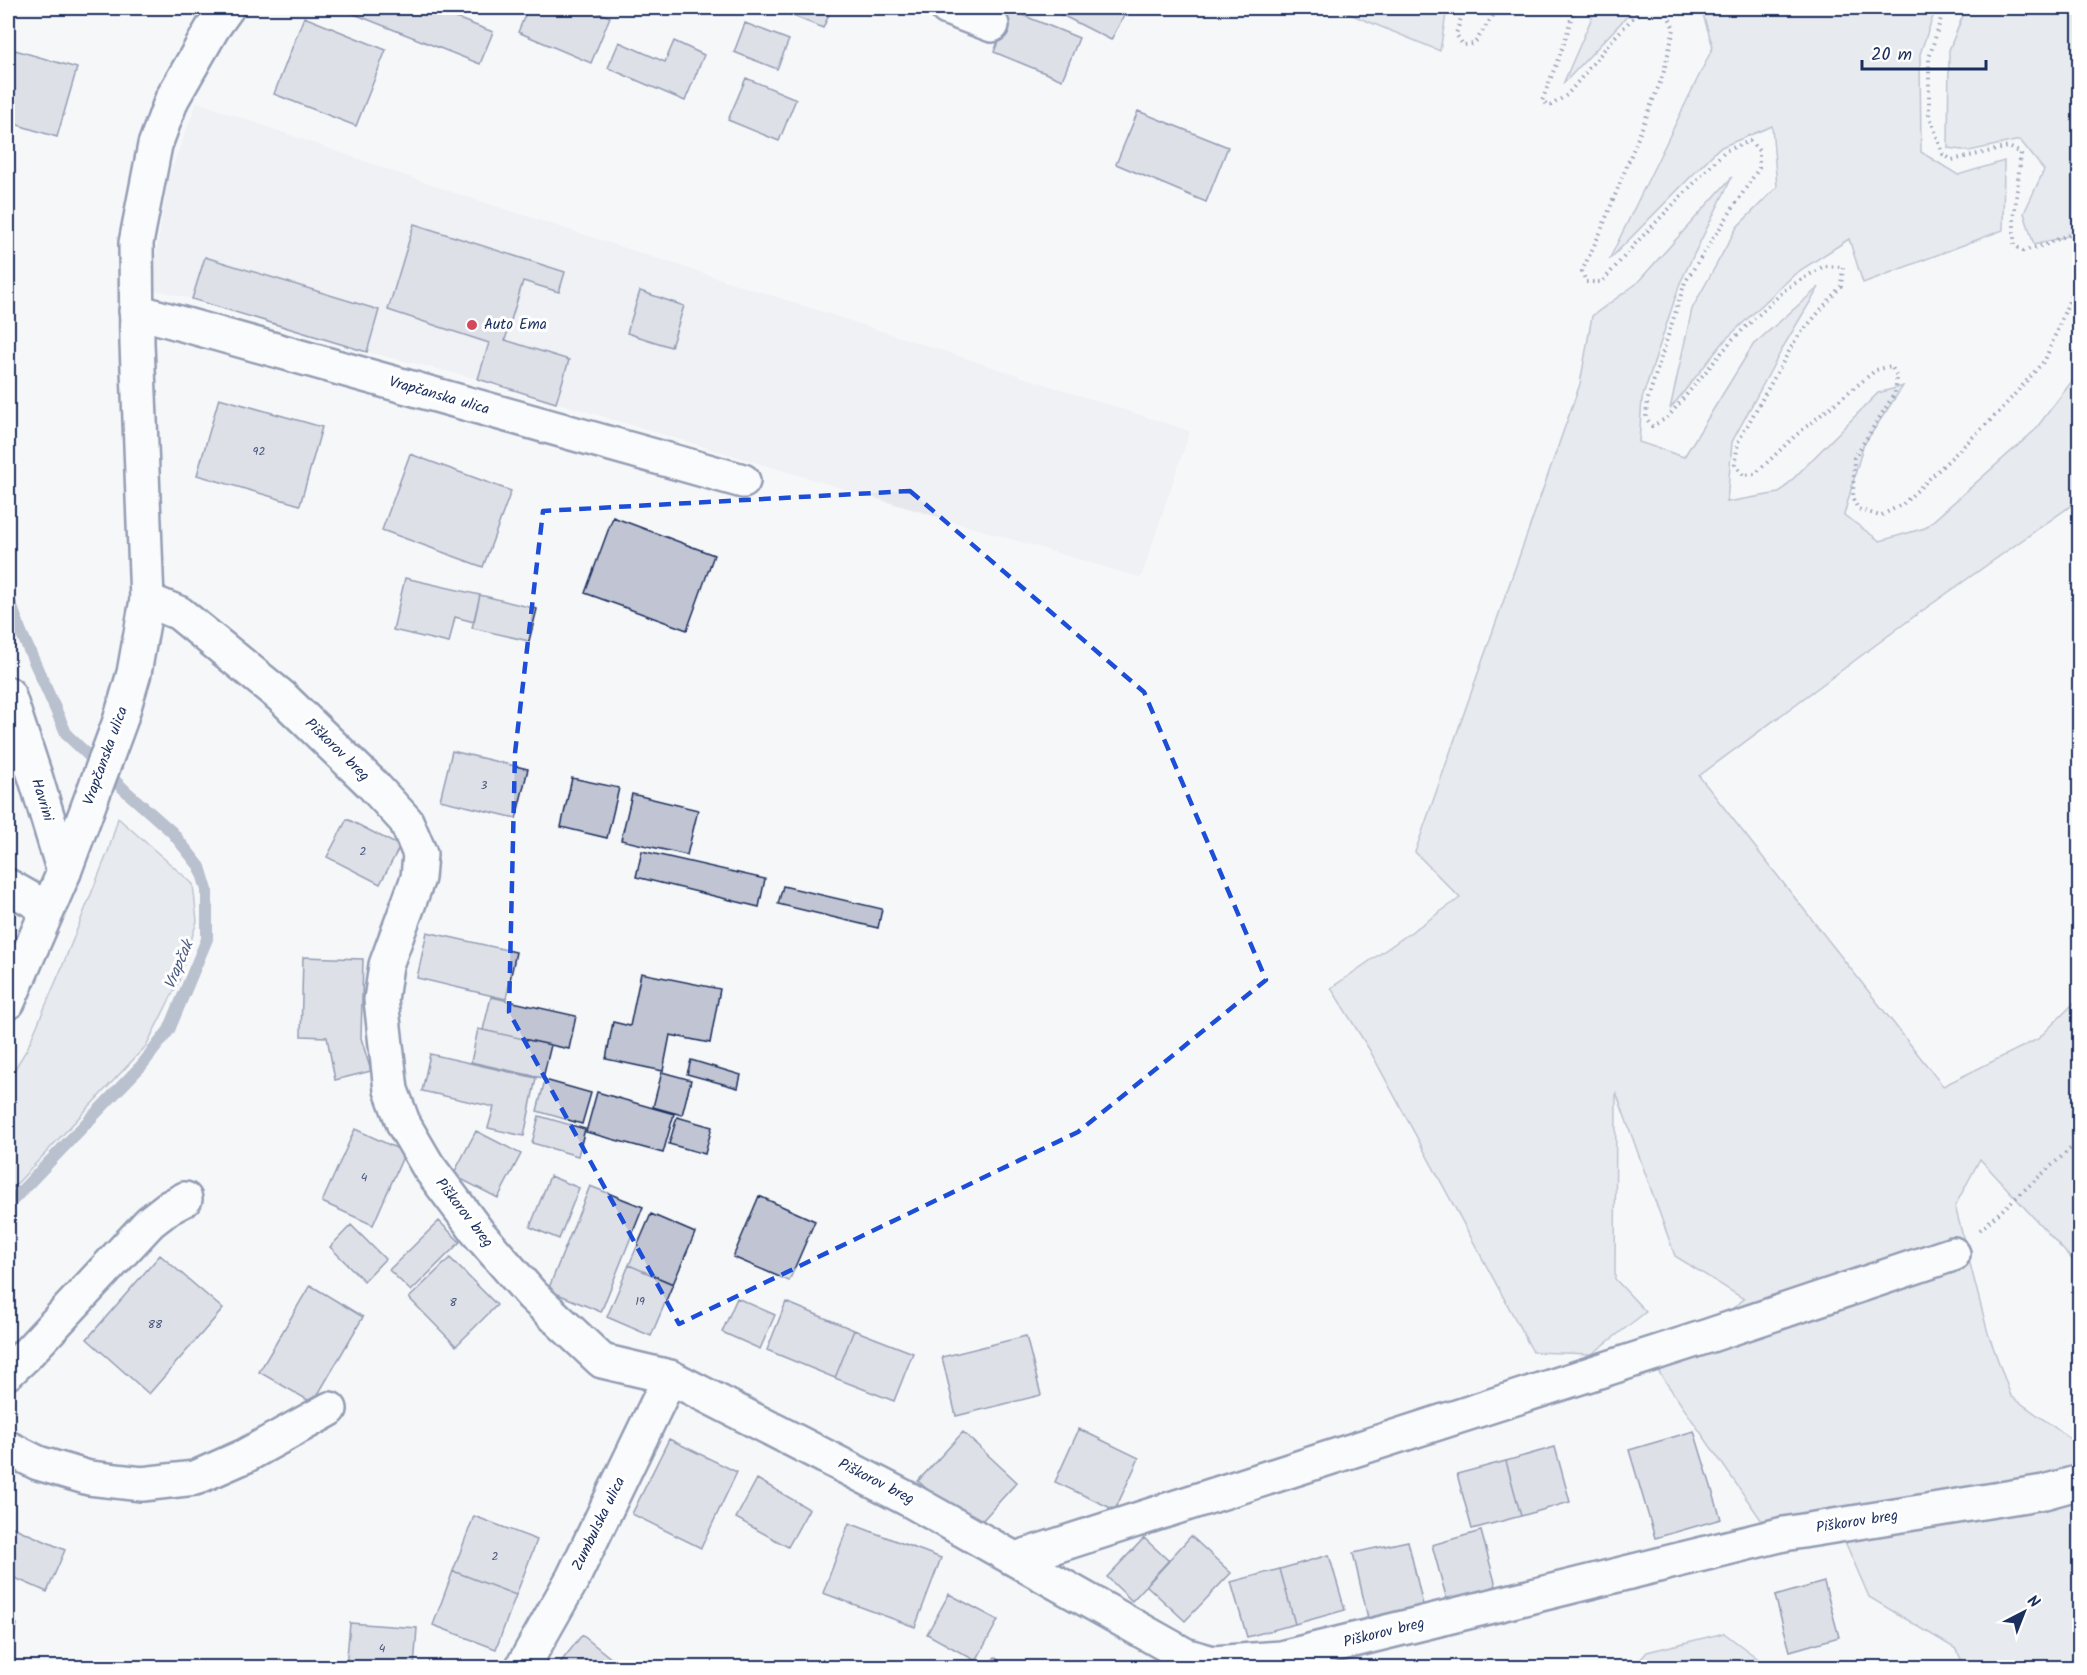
<svg xmlns="http://www.w3.org/2000/svg" width="2087" height="1675" viewBox="0 0 2087 1675" font-family="Kalam,sans-serif">
<style>
.built{fill:#e6e8ee}
.green{fill:#d6d9e2;stroke:#7884a0;stroke-width:1.5}
.lines{fill:none;stroke-linecap:round;stroke-linejoin:round}
.stream{stroke:#707c99;stroke-width:12}
.building{fill:#c0c4d3;stroke:#1b2f5e;stroke-width:1.5}
.minor-casing{stroke:#1b2f5e;stroke-width:38}
.major-casing{stroke:#1b2f5e;stroke-width:38}
.path{stroke:#1b2f5e;stroke-width:4;stroke-dasharray:1.5 4.5;stroke-linecap:butt}
.minor{stroke:#fff;stroke-width:33}
.major{stroke:#fff;stroke-width:33}
.marked{fill:none;stroke:#1d4ed8;stroke-width:4.5;stroke-dasharray:12 8;stroke-linejoin:round}
.poi-dot{fill:#d1495b;stroke:#fff;stroke-width:2}
.labels{text-anchor:middle;dominant-baseline:central;stroke-width:6;stroke-linejoin:round;paint-order:stroke}
.number-label{font-size:12px;fill:#44547b}
.poi-label{font-size:15px;fill:#1b2f5e;stroke:#fff;text-anchor:start}
.street-label{font-size:15px;fill:#1b2f5e;stroke:#fff}
.water-label{font-size:16px;font-style:italic;fill:#4d5c81;stroke:#fff}
</style>
<rect width="100%" height="100%" fill="#f6f7f9"/>
<filter id="ink" filterUnits="userSpaceOnUse"><feTurbulence type="fractalNoise" baseFrequency=".0167" numOctaves="2"/><feDisplacementMap in="SourceGraphic" scale="12" xChannelSelector="R" yChannelSelector="G"/><feConvolveMatrix kernelMatrix="1 2 1 2 8 2 1 2 1" color-interpolation-filters="sRGB"/></filter>
<g filter="url(#ink)">
<path class="built" d="M 197,102 L 449,191 L 1190,431 L 1141,578 L 478,379 L 367,352 L 192,299 L 151,289 L 168,179 Z"/>
<path class="green" d="M 1335,8 L 1447,8 L 1440,51 Z
M 1596,8 L 1635,8 L 1563,84 Z
M 1701,8 L 1936,8 L 1920,54 L 1921,152 L 1958,175 L 2004,161 L 2003,230 L 1863,283 L 1849,239 L 1796,273 L 1726,339 L 1670,409 L 1692,309 L 1737,227 L 1777,187 L 1772,126 L 1719,148 L 1609,260 L 1713,47 Z
M 1966,8 L 2079,8 L 2079,233 L 2034,245 L 2024,213 L 2044,170 L 2020,140 L 1969,151 L 1948,148 L 1949,50 Z
M 1732,177 L 1680,283 L 1642,399 L 1639,442 L 1684,457 L 1753,345 L 1819,287 L 1786,342 L 1732,442 L 1727,502 L 1779,493 L 1878,393 L 1903,386 L 1863,446 L 1844,515 L 1880,541 L 1925,528 L 2034,431 L 2079,372 L 2079,500 L 1912,618 L 1699,776 L 1943,1086 L 2038,1039 L 2079,998 L 2079,1267 L 1980,1159 L 1955,1206 L 1988,1333 L 2011,1396 L 2079,1445 L 2079,1667 L 1965,1667 L 1956,1649 L 1869,1597 L 1840,1530 L 1782,1550 L 1658,1371 L 1744,1299 L 1675,1256 L 1616,1092 L 1615,1279 L 1646,1312 L 1592,1354 L 1533,1352 L 1369,1049 L 1331,988 L 1460,898 L 1415,852 L 1580,384 L 1592,316 L 1636,284 Z
M 118,818 L 193,884 L 197,921 L 179,981 L 146,1046 L 8,1193 L 8,1080 L 27,1049 L 62,967 L 109,849 Z
M 1724,1633 L 1769,1667 L 1634,1667 L 1647,1652 Z"/>
<g class="lines">
<path class="stream" d="M 8,596 L 21,632 L 67,735 L 129,794 L 172,832 L 200,867 L 207,890 L 207,939 L 169,1030 L 142,1065 L 8,1205"/>
</g>
<path class="building" d="M 339,8 L 430,8 L 493,32 L 480,64 Z
M 528,8 L 588,8 L 610,17 L 591,63 L 518,32 Z
M 774,8 L 832,8 L 823,28 Z
M 1048,8 L 1128,8 L 1111,40 Z
M 1010,10 L 1079,38 L 1062,80 L 994,52 Z
M 304,17 L 386,50 L 356,126 L 274,94 Z
M 745,23 L 789,40 L 777,69 L 734,52 Z
M 674,41 L 704,55 L 685,101 L 608,68 L 619,42 L 665,62 Z
M 15,50 L 77,68 L 57,137 L 8,122 L 8,75 Z
M 746,78 L 796,99 L 779,141 L 728,120 Z
M 1138,111 L 1228,147 L 1206,202 L 1116,164 Z
M 414,224 L 565,272 L 559,292 L 523,281 L 505,340 L 569,360 L 556,403 L 478,379 L 489,343 L 388,310 Z
M 205,257 L 379,310 L 367,352 L 192,299 Z
M 640,291 L 684,306 L 671,347 L 627,333 Z
M 219,398 L 322,427 L 300,505 L 197,475 Z
M 410,454 L 511,491 L 483,567 L 382,530 Z
M 613,517 L 714,555 L 687,630 L 585,593 Z
M 405,578 L 480,595 L 474,622 L 455,617 L 449,643 L 393,630 Z
M 480,595 L 537,609 L 529,641 L 472,628 Z
M 452,751 L 528,769 L 516,818 L 440,800 Z
M 572,778 L 619,788 L 607,838 L 561,827 Z
M 632,794 L 698,810 L 687,855 L 621,840 Z
M 347,819 L 400,846 L 380,884 L 327,857 Z
M 642,851 L 765,879 L 759,907 L 636,877 Z
M 783,886 L 882,909 L 878,928 L 778,904 Z
M 427,932 L 516,952 L 506,999 L 417,978 Z
M 303,957 L 363,959 L 361,1038 L 371,1071 L 335,1080 L 327,1037 L 301,1036 Z
M 641,973 L 720,989 L 710,1043 L 670,1035 L 663,1071 L 606,1059 L 613,1022 L 630,1026 Z
M 491,997 L 576,1016 L 569,1049 L 483,1030 Z
M 478,1029 L 551,1045 L 543,1078 L 471,1062 Z
M 430,1054 L 536,1078 L 524,1136 L 488,1128 L 494,1107 L 422,1091 Z
M 691,1060 L 741,1075 L 738,1088 L 687,1074 Z
M 662,1072 L 691,1080 L 682,1115 L 653,1107 Z
M 545,1080 L 591,1093 L 582,1124 L 537,1111 Z
M 597,1092 L 674,1114 L 663,1153 L 586,1132 Z
M 539,1116 L 585,1129 L 578,1156 L 532,1143 Z
M 677,1117 L 712,1127 L 705,1154 L 669,1144 Z
M 355,1129 L 405,1152 L 373,1225 L 322,1202 Z
M 476,1131 L 521,1154 L 498,1198 L 453,1175 Z
M 550,1176 L 579,1188 L 559,1239 L 530,1227 Z
M 590,1186 L 643,1207 L 601,1312 L 548,1290 Z
M 759,1196 L 815,1221 L 789,1281 L 733,1257 Z
M 651,1214 L 695,1233 L 673,1284 L 629,1265 Z
M 439,1221 L 460,1242 L 411,1291 L 389,1270 Z
M 351,1225 L 385,1259 L 364,1281 L 330,1247 Z
M 160,1255 L 223,1309 L 149,1394 L 87,1339 Z
M 450,1258 L 497,1305 L 456,1346 L 409,1298 Z
M 629,1265 L 673,1284 L 651,1336 L 607,1317 Z
M 310,1285 L 363,1317 L 313,1403 L 259,1372 Z
M 737,1298 L 775,1315 L 760,1349 L 722,1332 Z
M 786,1302 L 854,1330 L 835,1378 L 767,1350 Z
M 854,1330 L 913,1353 L 894,1401 L 835,1378 Z
M 1026,1336 L 1041,1395 L 956,1416 L 942,1357 Z
M 1079,1429 L 1139,1458 L 1115,1510 L 1055,1482 Z
M 1694,1431 L 1721,1519 L 1655,1538 L 1629,1450 Z
M 963,1432 L 1017,1482 L 973,1531 L 918,1481 Z
M 669,1439 L 737,1472 L 701,1548 L 632,1514 Z
M 1555,1447 L 1570,1502 L 1521,1516 L 1506,1461 Z
M 1506,1461 L 1521,1516 L 1472,1529 L 1457,1474 Z
M 757,1479 L 809,1509 L 788,1547 L 736,1518 Z
M 474,1516 L 537,1540 L 516,1595 L 453,1571 Z
M 849,1523 L 941,1558 L 915,1627 L 823,1593 Z
M 8,1525 L 65,1550 L 47,1592 L 8,1575 Z
M 1481,1531 L 1496,1586 L 1447,1600 L 1432,1545 Z
M 1191,1536 L 1231,1573 L 1185,1621 L 1146,1585 Z
M 1144,1538 L 1169,1561 L 1132,1601 L 1107,1577 Z
M 1408,1541 L 1423,1605 L 1368,1618 L 1353,1553 Z
M 1329,1555 L 1345,1610 L 1295,1624 L 1280,1569 Z
M 1280,1569 L 1295,1624 L 1247,1637 L 1231,1582 Z
M 453,1571 L 516,1595 L 496,1649 L 433,1625 Z
M 1824,1582 L 1839,1637 L 1790,1651 L 1775,1596 Z
M 949,1594 L 998,1620 L 976,1661 L 927,1634 Z
M 8,1622 L 17,1624 L 8,1659 Z
M 350,1623 L 417,1628 L 414,1668 L 346,1668 Z
M 582,1635 L 623,1668 L 556,1668 Z
M 995,1657 L 1006,1668 L 986,1668 Z"/>
<g class="lines">
<defs>
<path id="minor" d="M 947,8 L 992,25
M 136,311 L 743,481
M 147,600 L 179,613 L 282,697 L 371,783 L 406,821 L 420,854 L 418,878 L 386,965 L 381,1000 L 391,1090 L 404,1125 L 428,1166 L 479,1234 L 532,1295 L 602,1361 L 670,1377 L 908,1499 L 1185,1655 L 1213,1663 L 1281,1658 L 1784,1534 L 2044,1492 L 2080,1482
M 8,694 L 36,779 L 64,872
M 8,886 L 48,909
M 8,1372 L 24,1357 L 150,1222 L 168,1208 L 185,1199
M 8,1448 L 38,1463 L 89,1478 L 142,1484 L 195,1478 L 245,1456 L 330,1409
M 1015,1559 L 1705,1337 L 1953,1254
M 522,1668 L 573,1578 L 670,1377"/>
<path id="major" d="M 8,1002 L 64,872 L 120,721 L 134,673 L 147,600 L 137,343 L 136,243 L 155,145 L 172,99 L 212,29 L 227,8"/>
</defs>
<use href="#minor" class="minor-casing"/>
<use href="#major" class="major-casing"/>
<path class="path" d="M 1464,8 L 1456,34 L 1463,45 L 1474,44 L 1498,8
M 1574,8 L 1565,41 L 1542,101 L 1550,106 L 1567,95 L 1613,39 L 1642,8
M 1665,8 L 1674,29 L 1663,75 L 1600,233 L 1582,271 L 1586,282 L 1602,282 L 1636,243 L 1725,151 L 1750,141 L 1759,151 L 1759,168 L 1685,282 L 1647,402 L 1646,418 L 1652,426 L 1667,418 L 1733,339 L 1787,288 L 1824,266 L 1843,267 L 1841,286 L 1796,339 L 1738,442 L 1735,464 L 1743,475 L 1755,474 L 1795,436 L 1876,370 L 1891,366 L 1897,376 L 1895,393 L 1854,458 L 1853,499 L 1858,509 L 1880,516 L 1903,504 L 1999,412 L 2045,360 L 2080,274
M 1944,8 L 1929,58 L 1929,114 L 1943,154 L 1952,160 L 2009,147 L 2021,153 L 2014,218 L 2014,245 L 2023,251 L 2045,245 L 2074,232 L 2080,234
M 1980,1230 L 2080,1140"/>
<use href="#minor" class="minor"/>
<use href="#major" class="major"/>
</g>
</g>
<path d="M0 0H2087V1675H0ZM 910,491 L 1144,692 L 1266,980 L 1078,1132 L 679,1324 L 509,1012 L 515,753 L 543,511 Z" fill="#f6f7f9" fill-opacity=".55" fill-rule="evenodd"/>
<path class="marked" d="M 910,491 L 1144,692 L 1266,980 L 1078,1132 L 679,1324 L 509,1012 L 515,753 L 543,511 Z"/>
<circle class="poi-dot" cx="472" cy="325" r="6"/>
<g class="labels">
<g class="number-label">
<text x="259" y="451">92</text>
<text x="484" y="785">3</text>
<text x="363" y="851">2</text>
<text x="364" y="1177">4</text>
<text x="640" y="1301">19</text>
<text x="453" y="1302">8</text>
<text x="155" y="1324">88</text>
<text x="495" y="1556">2</text>
<text x="382" y="1648">4</text>
</g>
<g class="poi-label">
<text x="484" y="325">Auto Ema</text>
</g>
<g class="street-label">
<text transform="translate(439 396) rotate(16)">Vrapčanska ulica</text>
<text transform="translate(337 750) rotate(44)">Piškorov breg</text>
<text transform="translate(106 756) rotate(-70)">Vrapčanska ulica</text>
<text transform="translate(42 800) rotate(73)">Havrini</text>
<text transform="translate(464 1213) rotate(52)">Piškorov breg</text>
<text transform="translate(876 1482) rotate(27)">Piškorov breg</text>
<text transform="translate(1857 1522) rotate(-9)">Piškorov breg</text>
<text transform="translate(599 1524) rotate(-64)">Zumbulska ulica</text>
<text transform="translate(1384 1633) rotate(-14)">Piškorov breg</text>
</g>
<g class="water-label">
<text transform="translate(179 965) rotate(-67)">Vrapčak</text>
</g>
</g>
<rect width="2087" height="1675" fill="none" stroke="#fff" stroke-width="30"/>
<rect x="15" y="15" width="2057" height="1645" fill="none" stroke="#1b2f5e" stroke-width="2" filter="url(#ink)"/>
<g transform="translate(2024 1612) rotate(42)" stroke="#ffffff" stroke-width="4.5" paint-order="stroke">
<path d="M0-4.5L10 22L0 15L-10 22Z" fill="#1b2f5e"/>
<text y="-9" font-size="16" font-weight="bold" text-anchor="middle" fill="#1b2f5e">N</text>
</g>
<path d="M1862 60v9h124v-9" fill="none" stroke="#1b2f5e" stroke-width="3"/>
<text x="1871" y="60" font-size="18" fill="#1b2f5e" stroke="#ffffff" stroke-width="4.5" paint-order="stroke">20 m</text>
</svg>
